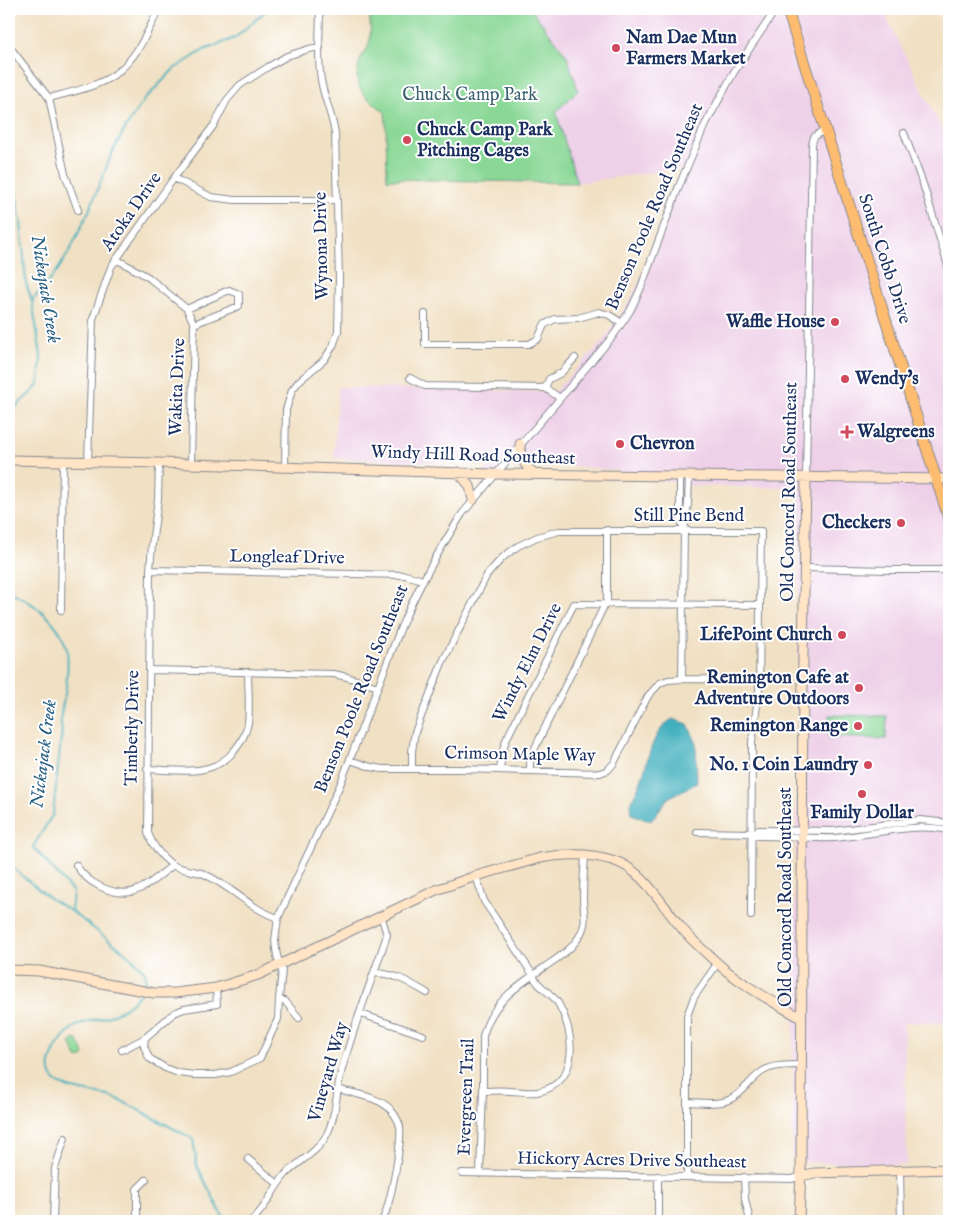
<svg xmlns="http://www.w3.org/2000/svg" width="958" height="1230" viewBox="0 0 958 1230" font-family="'IM FELL English',serif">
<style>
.built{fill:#eed0e8}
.green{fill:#8ad896;stroke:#52847a}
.water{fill:#41afbd;stroke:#2e6f8e}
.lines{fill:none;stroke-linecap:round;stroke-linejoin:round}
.stream{stroke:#41afbd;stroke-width:2}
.street-casing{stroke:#868891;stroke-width:8}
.secondary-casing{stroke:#868891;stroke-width:11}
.primary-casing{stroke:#868891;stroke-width:12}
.street{stroke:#fff;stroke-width:6}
.secondary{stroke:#ffe4c6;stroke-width:9}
.primary{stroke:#febc70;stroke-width:10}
.poi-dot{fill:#d1495b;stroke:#fff;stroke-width:2}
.labels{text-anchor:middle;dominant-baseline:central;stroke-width:4;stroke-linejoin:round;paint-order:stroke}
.poi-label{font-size:18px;font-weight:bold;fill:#1b2f5e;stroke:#fff;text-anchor:end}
.park-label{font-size:18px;fill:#3c626f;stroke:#fff}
.street-label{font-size:18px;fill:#1b2f5e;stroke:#fff}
.water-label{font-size:19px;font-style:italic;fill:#2a6284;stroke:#fff}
</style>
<rect width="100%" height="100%" fill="#fff"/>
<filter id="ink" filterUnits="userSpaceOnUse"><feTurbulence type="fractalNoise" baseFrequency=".02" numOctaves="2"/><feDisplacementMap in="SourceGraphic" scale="10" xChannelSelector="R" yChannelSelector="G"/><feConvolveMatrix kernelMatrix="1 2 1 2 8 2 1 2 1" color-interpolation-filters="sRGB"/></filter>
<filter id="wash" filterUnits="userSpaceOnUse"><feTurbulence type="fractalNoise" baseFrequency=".0096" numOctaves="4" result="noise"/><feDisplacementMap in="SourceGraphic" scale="20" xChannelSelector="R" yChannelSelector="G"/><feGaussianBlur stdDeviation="1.12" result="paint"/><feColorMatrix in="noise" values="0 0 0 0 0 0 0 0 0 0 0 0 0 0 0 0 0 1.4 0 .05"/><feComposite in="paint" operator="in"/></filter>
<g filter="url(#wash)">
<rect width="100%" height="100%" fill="#f1e1c4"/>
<path class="built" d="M 531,9 L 882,9 L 949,144 L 949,1023 L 904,1022 L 907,1165 L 792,1162 L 800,488 L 694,486 L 614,470 L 532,462 L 512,463 L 478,482 L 491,464 L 334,458 L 338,387 L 554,392 L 604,340 L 628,303 L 653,256 L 681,168 L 577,183 L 556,112 L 578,90 L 567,56 Z"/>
<path class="green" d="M 370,9 L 531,9 L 567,56 L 578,90 L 556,112 L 577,183 L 387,179 L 386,127 L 385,112 C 365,96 351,89 360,61 C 361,55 368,50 369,44 C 372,34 369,20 370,9 Z
M 829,715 L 887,716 L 886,739 L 828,737 Z
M 75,1039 L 78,1040 L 84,1054 L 83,1057 L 80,1059 L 77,1058 L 70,1043 Z"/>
<path class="water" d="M 673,719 L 688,724 L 696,742 L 697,783 L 668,798 L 651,821 L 631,814 C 628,803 637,791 641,781 C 648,761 652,729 673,719 Z"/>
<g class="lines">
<path class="stream" d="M 9,159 L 21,222 L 26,283 L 32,301 L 41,355 L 39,383 L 35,389 L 9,413
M 32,301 L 57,271 L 69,252 L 89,211 L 112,153 L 126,127 L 144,100 L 174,69 L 204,50 L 235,38 L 268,9
M 9,591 C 32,602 58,620 66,646 C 69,655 67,678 66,688 C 64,702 58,717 62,730 L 53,814 L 33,847 L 73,892 L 71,911
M 9,865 L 52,900 L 71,911 L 131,957 L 145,972 L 146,979 L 143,988
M 140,994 C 131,1004 122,1011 109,1016 C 95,1021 78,1021 67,1033 C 58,1043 44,1063 52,1077 C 61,1091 93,1092 108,1096 C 120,1099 130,1105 140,1111 C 158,1120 176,1130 193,1139 L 197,1166 L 225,1221"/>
</g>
</g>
<g filter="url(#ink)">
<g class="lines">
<defs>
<path id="street" d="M 9,46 L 49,98 L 65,174 L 78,210
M 49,98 C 71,92 103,86 120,70 C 139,54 148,30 159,9
M 904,133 L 924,187 L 949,269
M 174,178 L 211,197 L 235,200 L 336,200
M 116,259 L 148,277 L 187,309 L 194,324 L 191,463
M 187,309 L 229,290 L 239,294 L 239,306 L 194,324
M 425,314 L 425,344 L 529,344 L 538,339 L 544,325 L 555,319 L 578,318 L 599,312 L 609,315 L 622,323
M 410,378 L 425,386 L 545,388 L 560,398
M 545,388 L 549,379 L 561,373 L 575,358
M 88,462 L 93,319 L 111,267 L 174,178 L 214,125 L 227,100 L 240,85 L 268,67 L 287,56 L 309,49 L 320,47
M 159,463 L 158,499 L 152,545 L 150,570 L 148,833 C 152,845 161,856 171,864 C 179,870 194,870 204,874 C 231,886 250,909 278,918
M 285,466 L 286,410 L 292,390 L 299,381 L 324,360 L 333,346 L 338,332 L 339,278 L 335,133 C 332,115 324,98 321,80 C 317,57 320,32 320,9
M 680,476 L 680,516 L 683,527
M 806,478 L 812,144 L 814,137 L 825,129
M 804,568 L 890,570 L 949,570
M 150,570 L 405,575 L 423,580
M 607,604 L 607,530
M 61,610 L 63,462
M 149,670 L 334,674 L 347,677 L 378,687
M 682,679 L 684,530 L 688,504 L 689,476
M 350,760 L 371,767 L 382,769 L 459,769 L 600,773 L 608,770 L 614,763 L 648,696 L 660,683 L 668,680 L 682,679 L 759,680
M 147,769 C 179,770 212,778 234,751 C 241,743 246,733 248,723 C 250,707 248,689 248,672
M 412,769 L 412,751 L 415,732 L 442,663 L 487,575 L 502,558 L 518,546 L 537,537 L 559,531 L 761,531 L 759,690 L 752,742 L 751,916
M 500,770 L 502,754 L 506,740 L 574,604 L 760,605
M 530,771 L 530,762 L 534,750 L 605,604
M 697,832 L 752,833 L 758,836 C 784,836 810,839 835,838 C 873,835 911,822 949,830
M 752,833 L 759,830 L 833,831 L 920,820 L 949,823
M 76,865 C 82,875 89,881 99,886 C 133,903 147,885 173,865
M 476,876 L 484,901 L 533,975 C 537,987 551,992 558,1003 C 575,1032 581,1084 537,1092 C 528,1093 519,1091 510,1091 C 501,1090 492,1091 483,1091
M 375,973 C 397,974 408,982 427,993
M 216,988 L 217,1004 L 184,1009 L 174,1013 L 145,1038 L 144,1046 L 149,1058 L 165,1068 L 178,1073 L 195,1075 L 215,1075 L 231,1072 L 260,1058 L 278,1019 L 279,999 L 282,970 L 277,956 L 275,941 L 278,918 L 340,785 L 401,627 C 418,587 439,550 462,514 L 613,336 L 630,311 L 640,290 L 679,186 L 704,127 L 734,72 L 776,9
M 279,999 L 285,1001 L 299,1018
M 361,1014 L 423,1035
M 122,1050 L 145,1038
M 338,1089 C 354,1094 380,1097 391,1110 C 395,1115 399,1121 400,1127 C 402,1143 390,1207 382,1221
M 687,1102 C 699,1102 714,1105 726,1101 C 742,1096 749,1080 763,1071 C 773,1065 789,1065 801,1065
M 248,1159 L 278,1184
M 900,1170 L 901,1221
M 462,1173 L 792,1179 L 801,1176
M 480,1174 L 483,1091 L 483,1036 C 492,1001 520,984 549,964 C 564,954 579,944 584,925 C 586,917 583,907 583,898 C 583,884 584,870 585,856
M 658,1176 L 658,1221
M 687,1176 L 687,1016 L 694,997 L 717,964
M 744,1177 L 745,1199 L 750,1221
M 53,1221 L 55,1168 L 65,1138
M 137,1221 L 137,1189 L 146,1180
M 251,1221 C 266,1209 272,1190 285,1175 C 297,1162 317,1153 326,1136 C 336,1118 336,1093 341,1073 C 353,1027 372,980 387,935 L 381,915"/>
<path id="secondary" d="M 520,444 C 520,459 524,465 535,474
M 9,460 L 159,463 L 495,474 L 949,479
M 458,472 L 470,486 L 473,500
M 9,970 L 39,971 L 154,993 L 175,993 L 216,988 L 258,975 L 436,890 L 476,876 L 540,858 C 562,854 590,853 612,860 C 643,869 660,903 680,926 C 690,939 703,950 715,961 C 740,984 772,1001 801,1018
M 801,1176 L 814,1173 L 949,1169
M 799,1221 L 801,1170 L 803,657 L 806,478"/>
<path id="primary" d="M 787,9 L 949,519"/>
</defs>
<use href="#street" class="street-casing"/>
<use href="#secondary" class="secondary-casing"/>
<use href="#primary" class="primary-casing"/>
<use href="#street" class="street"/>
<use href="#secondary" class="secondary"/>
<use href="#primary" class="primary"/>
</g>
</g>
<g class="poi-dot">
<circle cx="616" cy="48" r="5"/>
<circle cx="407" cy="140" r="5"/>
<circle cx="835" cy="322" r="5"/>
<circle cx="845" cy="379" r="5"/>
<path d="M844.5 424.5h5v5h5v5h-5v5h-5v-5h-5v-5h5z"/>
<circle cx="620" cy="444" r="5"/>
<circle cx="901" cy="523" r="5"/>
<circle cx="842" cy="635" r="5"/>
<circle cx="859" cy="688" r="5"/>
<circle cx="858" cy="726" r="5"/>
<circle cx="868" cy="765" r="5"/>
<circle cx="862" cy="794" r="5"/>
</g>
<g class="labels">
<g class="poi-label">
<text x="626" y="38" text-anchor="start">Nam Dae Mun<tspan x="626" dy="21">Farmers Market</tspan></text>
<text x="417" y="130" text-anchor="start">Chuck Camp Park<tspan x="417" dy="21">Pitching Cages</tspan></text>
<text x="825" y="322">Waffle House</text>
<text x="855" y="379" text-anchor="start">Wendy's</text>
<text x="857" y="432" text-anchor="start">Walgreens</text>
<text x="630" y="444" text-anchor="start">Chevron</text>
<text x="891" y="523">Checkers</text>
<text x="832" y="635">LifePoint Church</text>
<text x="849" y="678">Remington Cafe at<tspan x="849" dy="21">Adventure Outdoors</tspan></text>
<text x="848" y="726">Remington Range</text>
<text x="858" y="765">No. 1 Coin Laundry</text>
<text x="862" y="813" text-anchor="middle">Family Dollar</text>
</g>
<g class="park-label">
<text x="470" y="95">Chuck Camp Park</text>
</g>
<g class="street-label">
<text transform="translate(655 207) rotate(-67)">Benson Poole Road Southeast</text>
<text transform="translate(132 212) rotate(-55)">Atoka Drive</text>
<text transform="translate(322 246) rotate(-91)">Wynona Drive</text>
<text transform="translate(884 259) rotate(72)">South Cobb Drive</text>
<text transform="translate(178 387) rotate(-88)">Wakita Drive</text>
<text transform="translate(473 456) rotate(2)">Windy Hill Road Southeast</text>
<text transform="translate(790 492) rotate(-89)">Old Concord Road Southeast</text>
<text x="689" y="516">Still Pine Bend</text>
<text transform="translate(287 558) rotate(1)">Longleaf Drive</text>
<text transform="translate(528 663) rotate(-63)">Windy Elm Drive</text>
<text transform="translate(362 689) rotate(-68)">Benson Poole Road Southeast</text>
<text transform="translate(133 728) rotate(-89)">Timberly Drive</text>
<text transform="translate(520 755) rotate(1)">Crimson Maple Way</text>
<text transform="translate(786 897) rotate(-90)">Old Concord Road Southeast</text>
<text transform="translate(329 1072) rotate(-74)">Vineyard Way</text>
<text transform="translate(467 1097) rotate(-88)">Evergreen Trail</text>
<text transform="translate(632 1161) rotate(1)">Hickory Acres Drive Southeast</text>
</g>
<g class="water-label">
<text transform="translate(45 289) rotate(81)">Nickajack Creek</text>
<text transform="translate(44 754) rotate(-83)">Nickajack Creek</text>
</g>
</g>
<rect width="958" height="1230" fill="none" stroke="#fff" stroke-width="30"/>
</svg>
